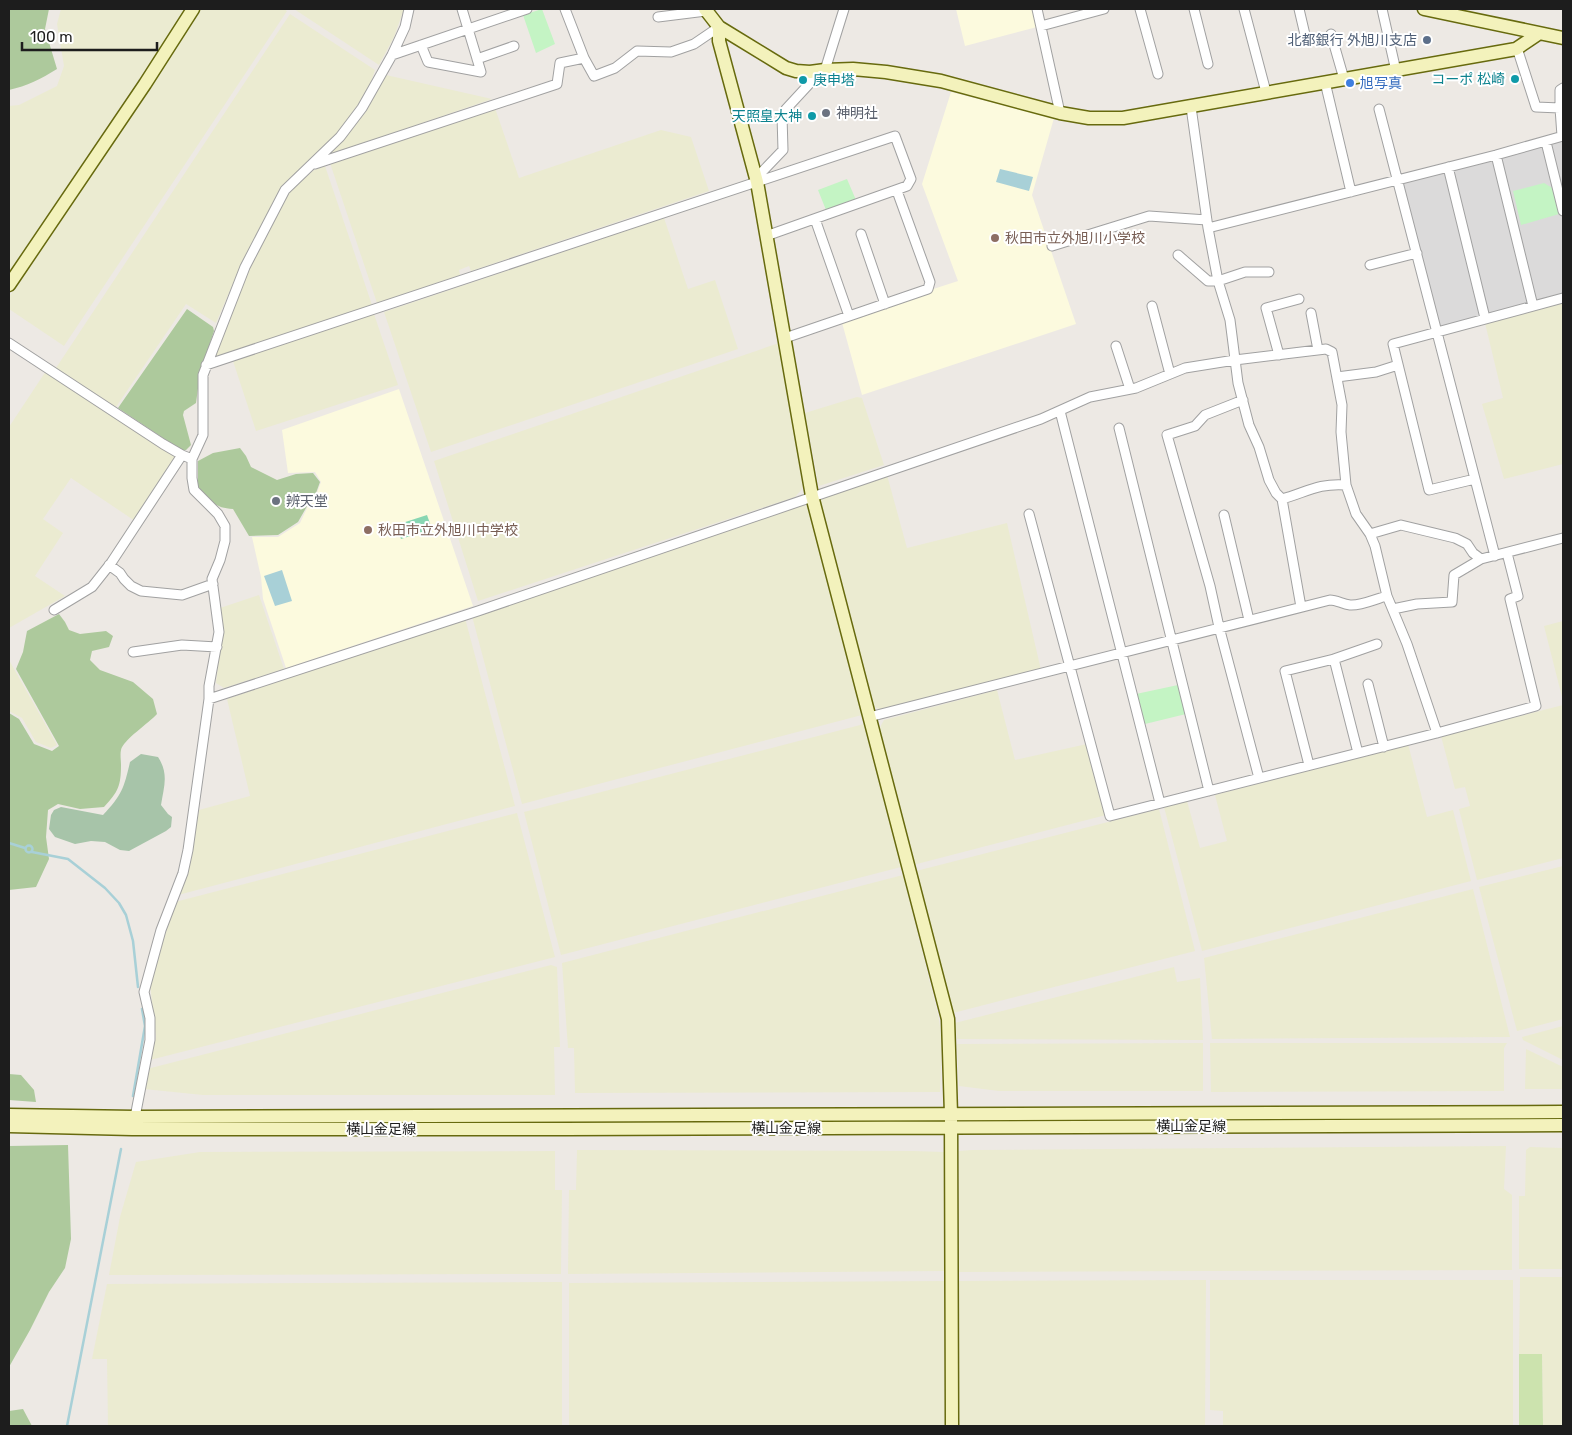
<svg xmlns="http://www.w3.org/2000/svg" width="1572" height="1435" viewBox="0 0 1572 1435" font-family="Rubik,'Noto Sans JP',sans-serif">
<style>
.residential{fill:#dbdada}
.education{fill:#fcfade}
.farmland{fill:#ebebd1}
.grass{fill:#cce3ae}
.forest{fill:#adc99c}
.cemetery{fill:#a7c4a9}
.park{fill:#c4f4c4}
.pitch{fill:#88d6b2}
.water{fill:#a8d0d7}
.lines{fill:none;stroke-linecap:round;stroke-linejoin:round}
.stream{stroke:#a8d0d7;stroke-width:2.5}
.street-casing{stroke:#a1a1a1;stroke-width:11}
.secondary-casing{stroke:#676a0e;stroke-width:15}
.street{stroke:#fff;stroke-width:9}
.secondary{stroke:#f3f2bc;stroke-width:12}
.service-dot{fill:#5c6f8a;stroke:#fff;stroke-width:2}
.culture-dot{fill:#0f9aa8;stroke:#fff;stroke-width:2}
.shop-dot{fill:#3f7fe0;stroke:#fff;stroke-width:2}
.worship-dot{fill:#6b7280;stroke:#fff;stroke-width:2}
.education-dot{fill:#8d6e63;stroke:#fff;stroke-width:2}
.labels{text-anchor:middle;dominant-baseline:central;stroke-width:4;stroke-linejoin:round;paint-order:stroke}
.service-label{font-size:14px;fill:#4e5e75;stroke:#fff;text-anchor:end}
.culture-label{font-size:14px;fill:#0d838f;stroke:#fff;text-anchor:end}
.shop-label{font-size:14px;fill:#366cbe;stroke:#fff;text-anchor:start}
.worship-label{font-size:14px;fill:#5b616d;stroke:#fff;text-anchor:start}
.education-label{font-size:14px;fill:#785e54;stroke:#fff;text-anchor:start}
.street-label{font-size:14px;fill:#1d1d1d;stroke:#fff}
</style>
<rect width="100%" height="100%" fill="#ede9e4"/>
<path class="residential" d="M 1563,136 L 1563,298 L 1437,331 L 1397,179 Z"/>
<path class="education" d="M 956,9 L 1032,9 L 1037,27 L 965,46 Z
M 951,92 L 1054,118 L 1032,195 L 1076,324 L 862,395 L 841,319 L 958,281 L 922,184 Z
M 399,389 L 473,606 L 286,668 L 263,599 L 261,577 L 252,537 L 278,537 L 300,523 L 310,502 L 317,493 L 321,482 L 315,472 L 288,473 L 282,430 Z"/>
<path class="farmland" d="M 61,9 L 186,9 L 9,272 L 9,106 L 19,105 L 57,86 L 64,66 L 57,24 Z
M 200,9 L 284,9 L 287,11 L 64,346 L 9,309 L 9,297 Z
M 294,9 L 404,9 L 394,37 L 379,65 Z
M 290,14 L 375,70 L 370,85 L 358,106 L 336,136 L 280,190 L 241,265 L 216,323 L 186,304 L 116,407 L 56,368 Z
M 386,75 L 492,99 L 329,155 L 365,113 Z
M 495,108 L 519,178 L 661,130 L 691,137 L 709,191 L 471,271 L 469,266 L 459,270 L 460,275 L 377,303 L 330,163 Z
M 325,166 L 372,305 L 215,357 L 248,271 L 288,193 L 314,170 Z
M 664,218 L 688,289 L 715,280 L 738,349 L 431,452 L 384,312 Z
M 1563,303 L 1563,464 L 1504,479 L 1482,404 L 1503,398 L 1485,323 Z
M 374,314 L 398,385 L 256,431 L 233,361 Z
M 779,343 L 803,488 L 795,497 L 478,601 L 434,461 Z
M 48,368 L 179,456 L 135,521 L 71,478 L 43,519 L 63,533 L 35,576 L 65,596 L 9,628 L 9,427 Z
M 857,397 L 862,398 L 884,465 L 819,486 L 805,413 Z
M 887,475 L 907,548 L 1007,523 L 1041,670 L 881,710 L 872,706 L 824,519 L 820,498 Z
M 802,505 L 808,506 L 862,715 L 522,804 L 472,616 Z
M 259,595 L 284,669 L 224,688 L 216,683 L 222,630 L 220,608 Z
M 465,618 L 515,806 L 178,895 L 191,853 L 199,810 L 250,796 L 227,699 Z
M 1563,621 L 1563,697 L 1562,697 L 1544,626 Z
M 9,660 L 57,745 L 51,748 L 36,742 L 22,718 L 9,711 Z
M 997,690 L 1015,760 L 1087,744 L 1106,815 L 913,865 L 879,729 L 884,720 Z
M 1563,705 L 1563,858 L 1477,880 L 1459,809 L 1470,806 L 1465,787 L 1455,789 L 1441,736 Z
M 864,724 L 901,867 L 561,955 L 524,812 Z
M 1408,744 L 1427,817 L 1453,810 L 1471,881 L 1202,951 L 1164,807 L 1187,801 L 1200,848 L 1227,841 L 1215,795 Z
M 1159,809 L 1195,951 L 953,1013 L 916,871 Z
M 517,813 L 555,957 L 150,1060 L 156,1037 L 150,984 L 175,902 Z
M 1563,866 L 1563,1019 L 1517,1031 L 1479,887 Z
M 903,875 L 939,1019 L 942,1044 L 940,1092 L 575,1093 L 574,1048 L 568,1048 L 562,963 Z
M 1473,889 L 1510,1037 L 1212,1039 L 1204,958 Z
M 551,965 L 557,967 L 560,1047 L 554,1047 L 555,1095 L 203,1095 L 144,1089 L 147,1069 Z
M 1174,967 L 1177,982 L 1200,978 L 1203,1040 L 957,1039 L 955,1023 Z
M 1563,1026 L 1563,1060 L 1523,1040 L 1522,1037 Z
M 1203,1043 L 1203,1091 L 999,1091 L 959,1086 L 957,1044 Z
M 1210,1043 L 1507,1043 L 1504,1048 L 1504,1091 L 1211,1092 Z
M 1526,1049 L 1563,1067 L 1563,1089 L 1525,1089 Z
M 1506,1146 L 1504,1189 L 1512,1195 L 1512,1270 L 958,1272 L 959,1151 L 972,1150 Z
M 1530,1147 L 1563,1148 L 1563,1269 L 1519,1269 L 1519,1196 L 1525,1196 L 1526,1150 Z
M 577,1150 L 913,1151 L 944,1152 L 945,1271 L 568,1274 L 569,1190 L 576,1190 Z
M 555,1151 L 555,1190 L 562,1190 L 561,1274 L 109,1275 L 120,1217 L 136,1162 L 200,1152 Z
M 1520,1277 L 1563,1277 L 1563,1425 L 1543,1425 L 1542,1354 L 1519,1354 Z
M 1206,1280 L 1205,1426 L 961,1426 L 957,1422 L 957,1281 Z
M 1210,1280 L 1513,1280 L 1513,1425 L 1223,1426 L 1223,1411 L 1210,1410 Z
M 945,1281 L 946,1423 L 943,1426 L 569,1426 L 569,1283 Z
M 562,1282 L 562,1426 L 108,1426 L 107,1359 L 92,1359 L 107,1284 Z"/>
<path class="grass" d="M 1519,1354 L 1542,1354 L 1543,1425 L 1519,1425 Z"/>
<path class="forest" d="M 9,9 L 49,9 L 45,29 L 57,69 C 41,79 27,86 9,90 Z
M 187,309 L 213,327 L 214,331 L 200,374 L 196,403 L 184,411 L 183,415 L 191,445 L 186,450 L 181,450 L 118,408 Z
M 240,448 L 246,456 L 251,467 L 277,480 L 296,474 L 313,473 L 320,482 L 316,493 L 310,501 L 298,522 L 278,535 L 249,536 L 233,509 C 215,508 210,501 198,488 L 198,461 L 213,453 Z
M 59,614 L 65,622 L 69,630 L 80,634 L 106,631 L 113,636 L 109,647 L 92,651 L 90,660 L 100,670 L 133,682 L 153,699 L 157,714 C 149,723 123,740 121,750 C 120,754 121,761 121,765 C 121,786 118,792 104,807 L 80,809 L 58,804 L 48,810 L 46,837 L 49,859 L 36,887 L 9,890 L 9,713 L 19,719 L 34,744 L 52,751 L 59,746 L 16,669 L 23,652 L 27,631 Z
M 9,1074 L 21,1075 L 34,1090 L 36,1102 L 9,1100 Z
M 68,1145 L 71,1239 L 65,1268 L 49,1292 L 30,1330 L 9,1367 L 9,1146 Z
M 23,1409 L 32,1426 L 9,1426 L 9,1411 Z"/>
<path class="cemetery" d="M 141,754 L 158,757 C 169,774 164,786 161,805 L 168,814 L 172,817 L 171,827 L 166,831 L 129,851 L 120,850 L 105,842 L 91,841 L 75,844 L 55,837 L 49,829 L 51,815 L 54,810 L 61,807 L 103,815 C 122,795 124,788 130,762 Z"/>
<path class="park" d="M 542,9 L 555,44 L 536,53 L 523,15 Z
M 847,179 L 856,200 L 826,210 L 818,190 Z
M 1544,183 L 1554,189 L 1559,214 L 1521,225 L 1513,191 Z
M 1178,685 L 1186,714 L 1145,724 L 1136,694 Z"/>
<path class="pitch" d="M 427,515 L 432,529 L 401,539 L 396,525 Z"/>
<path class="water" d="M 1000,169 L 1033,177 L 1029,191 L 996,182 Z
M 282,570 L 292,601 L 275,606 L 264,576 Z"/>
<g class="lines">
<path class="stream" d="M 9,843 L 25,848
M25.5 849a3.5 3.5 0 1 1 7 0a3.5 3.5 0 1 1-7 0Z
M 32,852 L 68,859 L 105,888 L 119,903 L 126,915 L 133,941 L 138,987
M 133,1096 L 145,1026 L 142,1009
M 67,1426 L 121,1149"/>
<defs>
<path id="street" d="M 565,9 L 584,58 L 594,76 L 615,68 L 637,51 L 671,52 L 694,44 L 719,27
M 1037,9 L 1060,113
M 1140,9 L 1158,74
M 1194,9 L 1208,64
M 1244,9 L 1266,92
M 1299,9 L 1306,39
M 1382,9 L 1396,71
M 658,17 L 706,11
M 1041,26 L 1104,9
M 1331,34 L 1344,79
M 421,45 L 428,62 L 481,72 L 462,9
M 1517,48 L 1536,107 L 1560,108
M 392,55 L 527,9
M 477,59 L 514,46
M 825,70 L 844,9
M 1325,82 L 1351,192
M 1191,107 L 1208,228 L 1218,281 L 1230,320 L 1238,383 L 1249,425 L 1259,447 L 1269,480 L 1276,493 L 1282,499 L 1301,607
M 1379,109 L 1495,556
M 1562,136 L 1560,108 L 1560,90 L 1563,88
M 1546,142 L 1563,211
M 1496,155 L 1533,306
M 315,164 L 557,84 L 560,63 L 584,58
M 1448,167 L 1485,318
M 755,176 L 761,173 L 783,150 L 782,116 L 786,109 L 811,82 L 810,72
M 815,219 L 849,316
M 1208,228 L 1496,155 L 1563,136
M 861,234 L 885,304
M 1052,246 L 1149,216 L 1207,220
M 1178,255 L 1208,281 L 1218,281 L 1245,272 L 1269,272
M 1370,265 L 1417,253
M 1152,306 L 1170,374
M 1311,313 L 1318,350
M 785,338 L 928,289 L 930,282 L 897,191
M 9,343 L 163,444 L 182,455 L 192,459 L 192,478 L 194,490 L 218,514 L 225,526 L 225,541 L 220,560 L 212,579 L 219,632 L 209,686 L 209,699 L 188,850 L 183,873 L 161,930 L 144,992 L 150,1018 L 150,1040 L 135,1117
M 1116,346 L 1130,389
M 1279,355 L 1266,308 L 1299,299
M 206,365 L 895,136 L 911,179 L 907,186 L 766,236
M 1337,377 L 1376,372 L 1398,365
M 1243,400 L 1205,415 L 1195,426 L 1167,435 L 1210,586 L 1219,627 L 1259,778
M 1060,411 L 1160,803
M 1119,428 L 1209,791
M 192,459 L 203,435 L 203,375 L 245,267 L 285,190 L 340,137 L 362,108 L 392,55 L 405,27 L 409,9
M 1475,479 L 1429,490 L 1393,344 L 1563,298
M 1282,499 C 1307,492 1318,483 1346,485
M 1029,514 L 1110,816 L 1437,733 L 1536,706 L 1510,599 L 1518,596 L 1507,553
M 1224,515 L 1249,620
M 1370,534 L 1401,525 L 1455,538 L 1467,544 L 1473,553 L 1481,559 L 1563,538
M 109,565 L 120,573 L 124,579 L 131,586 L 141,591 L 182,595 L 213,584
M 1393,609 L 1417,604 L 1452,602 L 1454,575 L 1481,559
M 54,610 L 92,587 L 111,563 L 182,455
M 133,652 L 182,645 L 217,647
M 1334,659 L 1377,644
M 1368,684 L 1384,747
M 209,699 L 478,611 L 1041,419 L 1090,397 L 1136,388 L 1185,368 L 1235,360 L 1326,349 L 1332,352 L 1342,405 L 1341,432 L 1346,485 L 1356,514 L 1370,534 L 1375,546 L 1387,596 L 1407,644 L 1437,733
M 869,717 L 1330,600 C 1337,600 1342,604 1350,605 C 1361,606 1375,599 1387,596
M 1309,765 L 1285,671 L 1334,659 L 1358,753"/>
<path id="secondary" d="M 705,9 L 719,27 L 786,68 L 796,71 L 810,72 L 825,70 L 853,69 L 886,72 L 941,81 L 1060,113 L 1089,118 L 1123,118 L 1516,49 L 1538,34
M 1424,9 L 1563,38
M 719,27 L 719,41 L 757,182 L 812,496 L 948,1019 L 951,1114 L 952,1426
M 9,285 L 145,84 L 193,9
M 9,1115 L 135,1117 L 1563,1112
M 9,1126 L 132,1129 L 565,1129 L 1563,1125"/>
</defs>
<use href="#street" class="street-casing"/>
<use href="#secondary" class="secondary-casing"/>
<use href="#street" class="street"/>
<use href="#secondary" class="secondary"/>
</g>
<circle class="service-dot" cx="1427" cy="40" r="5"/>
<g class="culture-dot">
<circle cx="1515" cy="79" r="5"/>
<circle cx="803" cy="80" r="5"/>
<circle cx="812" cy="116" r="5"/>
</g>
<circle class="shop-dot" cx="1350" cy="83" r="5"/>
<g class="worship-dot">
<circle cx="826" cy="113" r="5"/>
<circle cx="276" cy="501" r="5"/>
</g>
<g class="education-dot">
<circle cx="995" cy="238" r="5"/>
<circle cx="368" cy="530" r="5"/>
</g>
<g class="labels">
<g class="service-label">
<text x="1417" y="40">北都銀行 外旭川支店</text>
</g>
<g class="culture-label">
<text x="1505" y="79">コーポ 松崎</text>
<text x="813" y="80" text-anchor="start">庚申塔</text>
<text x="802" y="116">天照皇大神</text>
</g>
<g class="shop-label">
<text x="1360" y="83">旭写真</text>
</g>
<g class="worship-label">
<text x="836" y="113">神明社</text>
<text x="286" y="501">辨天堂</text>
</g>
<g class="education-label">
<text x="1005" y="238">秋田市立外旭川小学校</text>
<text x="378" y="530">秋田市立外旭川中学校</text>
</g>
<g class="street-label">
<text x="1191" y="1126">横山金足線</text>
<text x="786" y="1128">横山金足線</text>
<text x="381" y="1129">横山金足線</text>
</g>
</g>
<rect width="1572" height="1435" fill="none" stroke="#1d1d1d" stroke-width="20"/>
<path d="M22 42v8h135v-8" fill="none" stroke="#1d1d1d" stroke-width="2.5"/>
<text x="30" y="42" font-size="15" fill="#1d1d1d" stroke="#ffffff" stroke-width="4" paint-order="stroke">100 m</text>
</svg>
